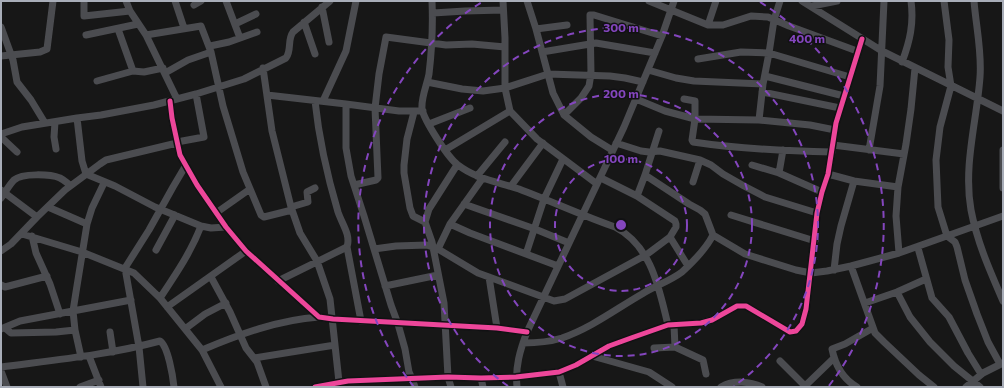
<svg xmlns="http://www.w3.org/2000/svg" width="1004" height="388" viewBox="0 0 1004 388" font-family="Commissioner,sans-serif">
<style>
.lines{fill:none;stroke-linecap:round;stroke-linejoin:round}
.minor{stroke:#4b4c50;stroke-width:7}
.cycleway-casing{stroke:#111113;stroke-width:8}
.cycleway{stroke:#ed469a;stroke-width:5}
.ring{fill:none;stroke:#8446be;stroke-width:2;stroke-dasharray:7 5}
.centre{fill:#8446be;stroke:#111113;stroke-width:2}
.ring-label{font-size:12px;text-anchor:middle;font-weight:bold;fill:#8446be;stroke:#111113;stroke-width:3;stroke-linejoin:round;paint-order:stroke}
</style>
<rect width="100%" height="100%" fill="#171717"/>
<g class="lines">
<path class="minor" d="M 84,1 L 84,16 L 130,11
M 126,1 L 130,11 L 146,35 L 177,99
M 175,1 L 184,28
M 226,1 L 240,38
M 432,1 C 433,25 432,49 429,74 C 427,85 421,97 422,109 C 424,120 448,158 458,165 C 476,179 498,182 519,189 C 551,201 583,216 615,227 C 652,246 659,289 668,325
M 503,1 L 505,38 L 505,88 L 510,111 L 537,139 L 597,184
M 527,1 L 536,29 L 553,93 L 564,115 L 591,137 L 612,150
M 649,1 L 708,25 L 723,25 L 751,16 L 768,17 L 789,26 L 857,51
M 802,1 L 882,51 L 1003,111
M 944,1 L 949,40 L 948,67 L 951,86 L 940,127 L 936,160 L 938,207 L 947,236 L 955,242 L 957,247 L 965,280 L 977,314 L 988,342 L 1000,364
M 974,1 C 976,26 982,52 980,77 C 977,120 963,166 971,210 C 977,242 990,271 1003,301
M 194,5 L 201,1
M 812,6 L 837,1
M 322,7 L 329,42
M 433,13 L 465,11 L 503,10
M 304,22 L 315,54
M 235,24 L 256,14
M 708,25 L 716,1
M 1,27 L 13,60 L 17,82 L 31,100 L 45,123
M 118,29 L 133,71 L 144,72 L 163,68
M 536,29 L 567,25
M 86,35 L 138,24
M 146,35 L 201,26 L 211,52 L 223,106 L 243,172 L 261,215 L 264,217 L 292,210
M 210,46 L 229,42 L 257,32
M 542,52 L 596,43 L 655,53
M 1,56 L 40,52 L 47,49 L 53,1
M 698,59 L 741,52 L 769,53 L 850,77
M 902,62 C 910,41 914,23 911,1
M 263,68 L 272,131 L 291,207 L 300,233 L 317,261 L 330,299 L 339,382
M 648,70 L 676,78 L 694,81 L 763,84
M 165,73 L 188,60 L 211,52
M 765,76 L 844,96
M 97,81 L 133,71
M 427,82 L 462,89 L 483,91 L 505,88 L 548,74 L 610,76 L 625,78 L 643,82
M 762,92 L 840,108
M 267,95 L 346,104 L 399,111 L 423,111
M 636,99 L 665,111 L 695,119 L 759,120 L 810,125 L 835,130
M 684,99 L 695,101 L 695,119 L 692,140 L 693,142 C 739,149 785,151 832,152
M 170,101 L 172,118 L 180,155 L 197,185 L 226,227 L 246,251 L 319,317 L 333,319 L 497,328 L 527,332
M 315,101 C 319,139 327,175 338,212 C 342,224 351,235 347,247 L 361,321
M 323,101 L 346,51 L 356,1
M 346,104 L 346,148 L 351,176 L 364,216 L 391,305 L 398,324 L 405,349 L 409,372 L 413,381 L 415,387
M 414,112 L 407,139 L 404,165 L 404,173 L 410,208 L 413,216 L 425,222
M 564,115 L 581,98 L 589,86 L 591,74 L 590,15 L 594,15 L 662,36
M 77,118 L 82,161 L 86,174 L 115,186 L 155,207 L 201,226 L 211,228 L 226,227
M 759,120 L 763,84 L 769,53 L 774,20 L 780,1
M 55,122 L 54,137 L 56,149
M 429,124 L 470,108
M 1,134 L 22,127 L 77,118 L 101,115 L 154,105 L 196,94 L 244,79 L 286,58 C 292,50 287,40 293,32 L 330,1
M 1,137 L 17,152
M 177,142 L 204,137 L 196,94
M 616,143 L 641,151 L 649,152 L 660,151 L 700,160 L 711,165 L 723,174 L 744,186 L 765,197 L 817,213
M 833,145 L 904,154
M 445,150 L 510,111
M 869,150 L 880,86 L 884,1
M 1003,150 L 1003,188
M 752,165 L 779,173 L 822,192
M 779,173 L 783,150
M 828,174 L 854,181 L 898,187
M 645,175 L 689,204 L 700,210 L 705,214 L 713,235 L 718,238 L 745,254 L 796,270 L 811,273 L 827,271 L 851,266 L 899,253 L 1003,216
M 477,176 L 505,142
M 693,182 L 700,160
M 354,185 L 376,180 L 378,178 L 375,108 L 379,74 L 386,37 L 446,45 L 472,44 L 505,47
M 511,186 L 543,143
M 1,190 L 37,217
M 637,196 L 645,175 L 659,131
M 1,198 C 5,193 9,185 14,180 C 22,173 50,174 60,178 C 64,180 67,183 70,185
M 464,204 L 535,229 L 569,243
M 48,207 L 87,224
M 291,207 L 308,202 L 307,192 L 315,188
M 216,213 L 250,189
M 731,215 L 815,241
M 450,224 L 470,233 L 558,266
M 22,234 L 82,252 L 134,273 L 160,298 L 202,350 L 221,387
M 32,236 L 36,253 L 50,284 L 60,314
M 670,237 L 688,266
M 918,248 L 932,298 L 949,317 L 968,353 L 981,374
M 374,249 L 396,246 L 427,245 L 438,249 L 478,273 L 489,277 L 554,301 L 565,299 L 646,255 L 670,237 L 676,227 L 676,224 L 675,221 L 637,196 L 601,178
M 438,249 L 450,224 L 482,179
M 156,250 L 175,215
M 1,251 L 11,244 L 37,217 L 65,190 L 100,164 L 106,160 L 177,143
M 899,253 L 896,216 L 898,187 L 906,144 L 911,109 L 915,68
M 526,254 L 544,199 L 563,159
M 851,266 L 875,333 L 884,342 L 919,375 L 934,387
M 834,270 L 837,244 L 841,226 L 854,181
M 211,277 L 230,312 L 246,348 L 257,362 L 266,387
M 489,277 L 497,328
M 278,281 L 347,247
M 1,285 L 5,287 L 47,276
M 385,286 L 438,275
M 897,292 L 910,317 L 930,342 L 954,366 L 980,387
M 160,298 C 176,274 191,252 201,226
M 865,303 L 897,292 L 926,279
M 167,307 L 246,251
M 674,325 L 675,347 L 703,360 L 706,374
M 5,328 L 11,333 L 56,332 L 75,330
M 1,329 L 20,321 L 131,300
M 185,329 L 205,314 L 226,303
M 110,332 L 113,352
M 523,343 C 537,343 549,342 562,338 C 591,328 616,309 642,294 C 655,286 670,281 682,272 C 694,261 706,249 713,235
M 654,348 L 675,347
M 202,350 C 240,334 278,320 319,317
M 89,356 L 101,387
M 592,356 L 649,372 L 672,387
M 81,357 L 75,330 L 73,311 L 76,292 L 87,224 L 92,208 L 104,183
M 254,358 L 335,345
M 780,361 L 805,386
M 1,367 C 54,360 108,355 160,341 C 168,346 173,377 174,387
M 1,371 L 7,387
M 559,372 L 563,387
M 481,378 L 483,387
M 80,387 L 99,380
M 143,387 L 139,347 L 125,268 L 149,230 L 173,187 L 186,165
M 315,387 L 348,381 L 448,377 L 481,378 L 516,377 L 559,372 L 576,365 L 609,346 L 631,338 L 668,325 L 701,323 L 712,320 L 737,306 L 746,306 L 790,332 L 796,331 L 802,324 L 806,309 L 817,213 L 822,192 L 828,174 L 836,123 L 862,39
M 451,387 L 448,377 L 444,303 L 432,242 L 425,222 L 429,209 L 457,165
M 517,387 C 515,367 520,350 527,332 L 624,127 L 662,36 L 674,1
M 721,387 C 733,380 750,381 762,387
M 806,387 L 805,386 L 834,358
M 857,387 C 843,379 835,364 832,349 L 845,344 L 873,328
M 966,387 L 983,373 L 1003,363"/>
<defs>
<path id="cycleway" d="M 170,101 L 172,118 L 180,155 L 197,185 L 226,227 L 246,251 L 319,317 L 333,319 L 497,328 L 527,332
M 315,387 L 348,381 L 448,377 L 481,378 L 516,377 L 559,372 L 576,365 L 609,346 L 631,338 L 668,325 L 701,323 L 712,320 L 737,306 L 746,306 L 790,332 L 796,331 L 802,324 L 806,309 L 817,213 L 822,192 L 828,174 L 836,123 L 862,39"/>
</defs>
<use href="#cycleway" class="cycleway-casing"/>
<use href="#cycleway" class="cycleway"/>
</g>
<g class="ring">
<circle cx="621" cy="225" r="66"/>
<circle cx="621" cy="225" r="131"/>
<path d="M508 386A197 197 0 1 1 734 386"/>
<path d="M414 387A263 263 0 0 1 482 2M760 2A263 263 0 0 1 828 387"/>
</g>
<circle cx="621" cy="225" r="6" class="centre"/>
<g class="ring-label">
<text x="621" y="32">300 m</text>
<text x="807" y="43">400 m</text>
<text x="621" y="98">200 m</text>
<text x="621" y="163">100 m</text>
</g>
<rect width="1004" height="388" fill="none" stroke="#a8adb8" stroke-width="4"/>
</svg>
